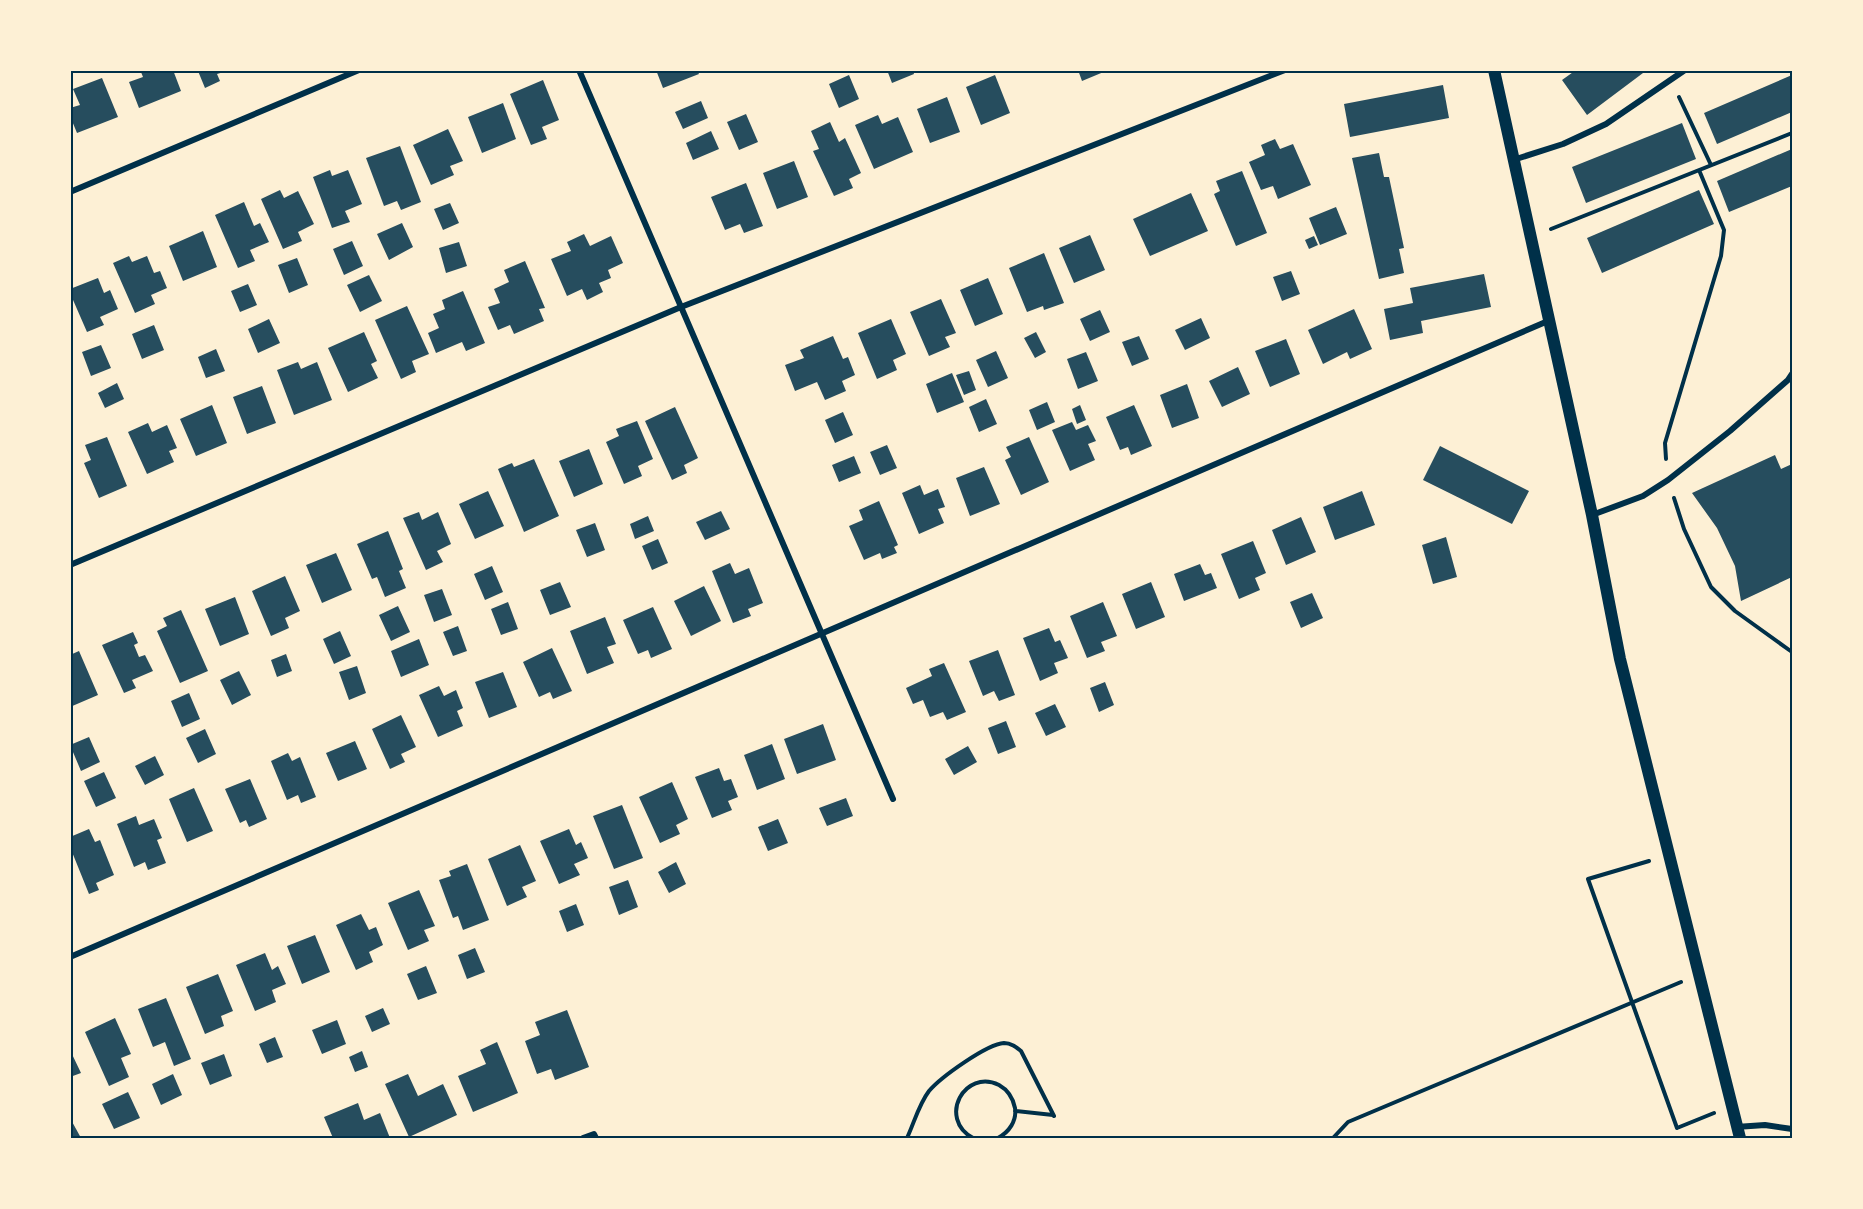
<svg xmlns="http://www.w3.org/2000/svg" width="1863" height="1209" viewBox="0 0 1863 1209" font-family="Montserrat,sans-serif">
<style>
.building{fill:#264d5e}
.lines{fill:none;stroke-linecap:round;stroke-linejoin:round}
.path{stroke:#003049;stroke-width:4}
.minor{stroke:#003049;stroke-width:6}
.secondary{stroke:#003049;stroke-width:12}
.neatline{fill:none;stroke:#003049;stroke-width:2}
</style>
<rect width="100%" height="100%" fill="#fdf0d5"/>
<path class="building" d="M 144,70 L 173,70 L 181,91 L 139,108 L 129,82 L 143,77 L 141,72 Z
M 656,70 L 697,70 L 699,74 L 663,88 Z
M 887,70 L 913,70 L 914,74 L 892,83 Z
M 1078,70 L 1106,70 L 1106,71 L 1082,81 Z
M 1576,70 L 1647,70 L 1587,115 L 1562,80 Z
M 198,71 L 227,71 L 217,74 L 220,81 L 205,88 Z
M 849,75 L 859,99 L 839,108 L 829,84 Z
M 995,75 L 1010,113 L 981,125 L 966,87 Z
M 1792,75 L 1792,112 L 1717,144 L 1704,113 Z
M 102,78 L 118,117 L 77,133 L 70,116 L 70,108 L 80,105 L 73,89 Z
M 543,80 L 559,120 L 542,127 L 547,139 L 531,145 L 510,94 Z
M 1443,85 L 1449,118 L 1350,137 L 1344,104 Z
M 947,97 L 960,132 L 930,143 L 917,109 Z
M 701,101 L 708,118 L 683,129 L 675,112 Z
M 503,103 L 516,139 L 482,153 L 468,117 Z
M 746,114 L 758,142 L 739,150 L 727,122 Z
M 878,115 L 882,124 L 898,117 L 913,152 L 874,169 L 855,125 Z
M 830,122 L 839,142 L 845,138 L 861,173 L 849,179 L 853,188 L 834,196 L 813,151 L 819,149 L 811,131 Z
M 1682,123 L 1696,159 L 1586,203 L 1572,167 Z
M 448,129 L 463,161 L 450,166 L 454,175 L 431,185 L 413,145 Z
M 711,131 L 719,149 L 693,160 L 686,143 Z
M 1275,139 L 1280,149 L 1293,144 L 1311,185 L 1278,199 L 1273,186 L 1261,190 L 1249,162 L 1265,155 L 1261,145 Z
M 400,146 L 421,202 L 401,210 L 397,201 L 384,206 L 366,158 Z
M 1792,149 L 1792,186 L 1729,212 L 1717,181 Z
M 1379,153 L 1384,177 L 1389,177 L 1404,248 L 1399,249 L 1404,273 L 1379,279 L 1352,158 Z
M 794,161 L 808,197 L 777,209 L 763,173 Z
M 330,170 L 332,176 L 348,170 L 362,204 L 345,211 L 350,222 L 332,228 L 313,177 Z
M 1242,171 L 1267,233 L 1236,246 L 1214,194 L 1220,191 L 1216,181 Z
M 746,183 L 763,226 L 744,233 L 740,224 L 725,230 L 711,197 Z
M 280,190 L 284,198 L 298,191 L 314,224 L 298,232 L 302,241 L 283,249 L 261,199 Z
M 1699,190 L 1714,224 L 1602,273 L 1587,238 Z
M 1191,193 L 1208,231 L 1150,256 L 1133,219 Z
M 244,202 L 254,226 L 260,223 L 269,242 L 250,250 L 255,261 L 238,268 L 215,215 Z
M 450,203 L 459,223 L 443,230 L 434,209 Z
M 1336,207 L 1347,234 L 1320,245 L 1309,218 Z
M 402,223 L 413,247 L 389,260 L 377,234 Z
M 203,231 L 217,267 L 183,281 L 169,246 Z
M 584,234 L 590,246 L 611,236 L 623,263 L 608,270 L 611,278 L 599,283 L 603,292 L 587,300 L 582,289 L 567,296 L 551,259 L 571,251 L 567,242 Z
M 1090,235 L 1105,270 L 1074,283 L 1059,248 Z
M 1314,236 L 1318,245 L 1309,249 L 1305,240 Z
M 352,241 L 363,266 L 344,275 L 333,249 Z
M 459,242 L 467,266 L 446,273 L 439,248 Z
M 1044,253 L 1064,303 L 1044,310 L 1043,306 L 1027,312 L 1009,268 Z
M 129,256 L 132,262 L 147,256 L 154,273 L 160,271 L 167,288 L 151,295 L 155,304 L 135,313 L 113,263 Z
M 297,258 L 308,285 L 289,293 L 278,265 Z
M 525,261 L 545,308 L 539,309 L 544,321 L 514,334 L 510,325 L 498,330 L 488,307 L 500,303 L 494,289 L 509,282 L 504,270 Z
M 1291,271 L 1300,294 L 1282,301 L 1273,277 Z
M 1484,274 L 1491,307 L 1421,321 L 1423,333 L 1390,340 L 1384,309 L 1413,303 L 1410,288 Z
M 369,275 L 382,301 L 360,312 L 347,285 Z
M 98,278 L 104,293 L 110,290 L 118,309 L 100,317 L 104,325 L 87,332 L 70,293 L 70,289 Z
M 988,278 L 1003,314 L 975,326 L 960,290 Z
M 248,284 L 257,305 L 240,312 L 231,291 Z
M 463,291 L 485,343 L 466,351 L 462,342 L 436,353 L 428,333 L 439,328 L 433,314 L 445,309 L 442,300 Z
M 941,299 L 956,333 L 945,337 L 950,347 L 929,356 L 910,312 Z
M 407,306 L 429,354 L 412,361 L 416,372 L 401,379 L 375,320 Z
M 1354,309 L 1372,349 L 1350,359 L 1347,352 L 1323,364 L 1308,330 Z
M 1100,310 L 1110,332 L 1090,341 L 1080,319 Z
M 1201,318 L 1210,338 L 1185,350 L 1175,330 Z
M 269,319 L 280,343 L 258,353 L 248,329 Z
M 891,319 L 906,354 L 893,360 L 897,370 L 877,379 L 858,333 Z
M 154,325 L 164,350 L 142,359 L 132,334 Z
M 364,332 L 377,361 L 371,364 L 378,378 L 348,392 L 328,348 Z
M 1036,332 L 1046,352 L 1035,358 L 1024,338 Z
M 833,336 L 843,359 L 848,357 L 855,375 L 842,381 L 846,391 L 825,400 L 817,382 L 795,391 L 785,365 L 804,358 L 800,350 Z
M 1139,336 L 1149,359 L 1132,366 L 1122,342 Z
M 1286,339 L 1300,374 L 1270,387 L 1255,351 Z
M 101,345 L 111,368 L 91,376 L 82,352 Z
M 216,349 L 225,371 L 206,378 L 198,357 Z
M 996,351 L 1008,378 L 988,387 L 976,360 Z
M 1086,352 L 1098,381 L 1078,389 L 1067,359 Z
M 298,362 L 301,369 L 317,362 L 332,400 L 294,415 L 277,370 Z
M 1238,367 L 1250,394 L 1222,407 L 1209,381 Z
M 969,371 L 976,390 L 964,395 L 956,375 Z
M 952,373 L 964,402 L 937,413 L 926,384 Z
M 117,383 L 124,399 L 105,408 L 98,393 Z
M 1187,384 L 1199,418 L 1172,428 L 1160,395 Z
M 262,386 L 276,423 L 247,434 L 233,397 Z
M 986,399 L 997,424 L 979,432 L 969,407 Z
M 1047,402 L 1055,422 L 1037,430 L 1029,410 Z
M 212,405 L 227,443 L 196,456 L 180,419 Z
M 1080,405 L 1086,420 L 1077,424 L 1072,409 Z
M 1134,405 L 1152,446 L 1131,455 L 1128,447 L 1120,450 L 1106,417 Z
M 675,407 L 698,458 L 684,465 L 687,473 L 672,480 L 645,421 Z
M 843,412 L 853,435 L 835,443 L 825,420 Z
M 637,421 L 653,459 L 638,466 L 642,476 L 624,484 L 606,442 L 619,436 L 616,429 Z
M 1072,422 L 1076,430 L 1088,425 L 1096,441 L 1088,444 L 1095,460 L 1070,471 L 1052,430 Z
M 148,423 L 152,432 L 167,425 L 177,448 L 169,451 L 174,462 L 147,474 L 128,432 Z
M 107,437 L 127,486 L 99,498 L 84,463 L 91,460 L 85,445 Z
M 1029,437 L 1049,482 L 1021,495 L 1005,460 L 1011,457 L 1006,447 Z
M 887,445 L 897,468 L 880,475 L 870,452 Z
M 1440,446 L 1529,491 L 1512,524 L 1423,480 Z
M 589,449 L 603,484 L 574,497 L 559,461 Z
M 1775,455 L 1781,469 L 1792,464 L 1792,577 L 1741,601 L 1735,566 L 1717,528 L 1692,493 Z
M 854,456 L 861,473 L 839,482 L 832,465 Z
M 534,459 L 559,516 L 524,532 L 498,469 L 512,463 L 514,467 Z
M 984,467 L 1000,504 L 970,516 L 956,478 Z
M 920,485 L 924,495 L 938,489 L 945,507 L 938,509 L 944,523 L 919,534 L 902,493 Z
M 488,491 L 504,526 L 475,539 L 459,504 Z
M 1362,491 L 1375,525 L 1335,540 L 1323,507 Z
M 879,501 L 898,545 L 894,547 L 897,553 L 882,559 L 880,553 L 864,560 L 849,526 L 863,520 L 859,510 Z
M 721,511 L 730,529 L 705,540 L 696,522 Z
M 419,512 L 422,520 L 438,512 L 451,544 L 437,551 L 443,562 L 426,570 L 403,518 Z
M 648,516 L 654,531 L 635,539 L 630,524 Z
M 1301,517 L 1316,552 L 1286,565 L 1272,530 Z
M 595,523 L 605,550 L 587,557 L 576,530 Z
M 388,531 L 403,569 L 399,571 L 406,588 L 385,597 L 377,577 L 372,579 L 357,544 Z
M 1446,537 L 1457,577 L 1433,584 L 1422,545 Z
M 658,539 L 668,563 L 652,570 L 642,546 Z
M 1253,541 L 1266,573 L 1255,578 L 1260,590 L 1239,599 L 1221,554 Z
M 336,553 L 352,590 L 322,603 L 306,565 Z
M 730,563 L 735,574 L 749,568 L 763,603 L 748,609 L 751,616 L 733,623 L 712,571 Z
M 1200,564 L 1205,575 L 1211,573 L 1217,588 L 1184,601 L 1174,574 Z
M 492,566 L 503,592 L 485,600 L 474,574 Z
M 285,576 L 300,611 L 285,618 L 289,628 L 271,636 L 252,591 Z
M 560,582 L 571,607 L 550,615 L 540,590 Z
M 1151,582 L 1165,617 L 1136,629 L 1122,594 Z
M 704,586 L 721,621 L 691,636 L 674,601 Z
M 442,589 L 452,615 L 434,622 L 424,595 Z
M 1312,593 L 1323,618 L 1301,628 L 1290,602 Z
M 235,597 L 249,634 L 220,646 L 205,609 Z
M 508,602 L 518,629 L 501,635 L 491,609 Z
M 1103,602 L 1117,636 L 1101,642 L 1105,651 L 1087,658 L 1070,616 Z
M 398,606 L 410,632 L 391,641 L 379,615 Z
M 653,607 L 672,649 L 651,658 L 648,650 L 638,654 L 623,620 Z
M 181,610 L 208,671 L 180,683 L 157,631 L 167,626 L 163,618 Z
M 605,617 L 616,644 L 607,647 L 614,663 L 587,674 L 570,631 Z
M 458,626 L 467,651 L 453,656 L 443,632 Z
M 1049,628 L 1055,642 L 1060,640 L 1068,658 L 1054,663 L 1058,673 L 1040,681 L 1023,638 Z
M 340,631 L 351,656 L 334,664 L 323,639 Z
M 133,632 L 138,643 L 134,645 L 139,657 L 145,655 L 153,671 L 132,680 L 136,688 L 124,693 L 102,645 Z
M 419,639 L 429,665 L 401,677 L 391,651 Z
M 552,648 L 572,691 L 553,699 L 550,692 L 539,697 L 523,662 Z
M 998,650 L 1015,695 L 999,701 L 994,691 L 983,696 L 969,661 Z
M 79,651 L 98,695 L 70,707 L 70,655 Z
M 286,654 L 292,671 L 277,677 L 271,660 Z
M 944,663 L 966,712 L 947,720 L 943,712 L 930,717 L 923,700 L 913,704 L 906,688 L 932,676 L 929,669 Z
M 357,666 L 366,693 L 349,700 L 339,672 Z
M 239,671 L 251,695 L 232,705 L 220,680 Z
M 503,672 L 517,707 L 489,718 L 475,682 Z
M 1105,682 L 1114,705 L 1099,712 L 1090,688 Z
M 439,686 L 444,696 L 456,690 L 463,708 L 457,711 L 463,726 L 438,737 L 419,695 Z
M 189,693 L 200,719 L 182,727 L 171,701 Z
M 1055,704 L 1066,727 L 1046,736 L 1035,713 Z
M 401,715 L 416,747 L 401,754 L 405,762 L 390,769 L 372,729 Z
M 1006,721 L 1016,747 L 998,754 L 988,728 Z
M 823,724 L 836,760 L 797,774 L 784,739 Z
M 205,729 L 216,754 L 198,763 L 186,738 Z
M 89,737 L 100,762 L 81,771 L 70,745 Z
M 355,741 L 367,769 L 338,781 L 326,753 Z
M 772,744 L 785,779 L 757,790 L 744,755 Z
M 968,746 L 977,762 L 954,775 L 945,759 Z
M 288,753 L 292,761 L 300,757 L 316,797 L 301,803 L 298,795 L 287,800 L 271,761 Z
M 155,756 L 164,775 L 145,785 L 135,766 Z
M 719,768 L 724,781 L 731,779 L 738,797 L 728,801 L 732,810 L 712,818 L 695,777 Z
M 104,772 L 116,798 L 96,807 L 84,781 Z
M 250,779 L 267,819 L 249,827 L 246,820 L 240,823 L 225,789 Z
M 672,782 L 688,819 L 676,825 L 680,834 L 660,843 L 639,797 Z
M 194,788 L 213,831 L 187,842 L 169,799 Z
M 846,798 L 853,816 L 827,826 L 819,808 Z
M 622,805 L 643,858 L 614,869 L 593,816 Z
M 136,816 L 139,825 L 154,819 L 162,838 L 157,840 L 166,863 L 148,870 L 145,862 L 134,867 L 117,824 Z
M 778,819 L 788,843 L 768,851 L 758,827 Z
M 89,829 L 95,842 L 100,840 L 114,875 L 96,883 L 99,890 L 89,894 L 70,847 L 70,837 Z
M 569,829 L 576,845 L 581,842 L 588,858 L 574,864 L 580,875 L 559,884 L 540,841 Z
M 520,845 L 536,881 L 522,887 L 527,897 L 507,906 L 488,859 Z
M 676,862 L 686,884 L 669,893 L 658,872 Z
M 467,864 L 489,920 L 463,930 L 458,916 L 453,918 L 439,880 L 451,876 L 449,871 Z
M 628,880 L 638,907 L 619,915 L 609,887 Z
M 419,890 L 435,926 L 424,930 L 429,941 L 408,950 L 388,903 Z
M 576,904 L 584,925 L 567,932 L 559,911 Z
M 361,914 L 369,930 L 376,927 L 383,945 L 369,952 L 373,962 L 356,970 L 336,925 Z
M 315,935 L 330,972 L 302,984 L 287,946 Z
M 475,948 L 485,972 L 467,979 L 458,955 Z
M 265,953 L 272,970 L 278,966 L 286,984 L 272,990 L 276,1002 L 255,1011 L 236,965 Z
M 426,966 L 437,993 L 418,1000 L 407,974 Z
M 218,974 L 233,1011 L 221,1016 L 224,1026 L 205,1034 L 186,987 Z
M 166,998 L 191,1059 L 174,1066 L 165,1042 L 153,1047 L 138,1009 Z
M 383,1008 L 390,1024 L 372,1032 L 365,1016 Z
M 567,1010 L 589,1067 L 555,1080 L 551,1069 L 537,1074 L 525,1041 L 540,1035 L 535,1022 Z
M 115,1018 L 131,1054 L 121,1058 L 129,1077 L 109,1086 L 85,1032 Z
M 337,1020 L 346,1044 L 322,1054 L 312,1030 Z
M 275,1037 L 283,1057 L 267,1063 L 259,1044 Z
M 497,1042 L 518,1093 L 473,1112 L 458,1076 L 486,1064 L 480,1050 Z
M 70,1050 L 81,1073 L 70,1077 Z
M 362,1051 L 368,1067 L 355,1072 L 349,1057 Z
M 224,1054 L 232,1076 L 210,1085 L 201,1063 Z
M 173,1074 L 182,1095 L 161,1105 L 152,1084 Z
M 408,1074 L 418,1096 L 443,1084 L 457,1115 L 409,1137 L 385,1084 Z
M 128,1092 L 140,1118 L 114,1129 L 102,1104 Z
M 358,1103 L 364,1120 L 380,1113 L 390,1138 L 333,1138 L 324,1117 Z
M 70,1118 L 81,1138 L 70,1138 Z"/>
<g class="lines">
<path class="path" d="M 1679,97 L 1711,165
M 1551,229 L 1792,133
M 1666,459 L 1665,443 L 1721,256 L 1724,230 L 1699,170
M 1674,498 L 1684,529 L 1711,587 L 1735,611 L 1792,652
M 1649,861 L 1588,879 L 1677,1128 L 1714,1113
M 1015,1111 L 1053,1115
M 907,1138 C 914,1123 919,1104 929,1091 C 941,1077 987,1044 1004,1043 C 1011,1043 1016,1047 1021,1051 L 1054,1116
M 973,1138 C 937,1118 965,1068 999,1085 C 1008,1090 1013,1098 1015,1108 C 1017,1121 1009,1132 998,1138
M 1333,1138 L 1348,1122 L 1681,982"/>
<path class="minor" d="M 579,70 L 893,799
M 1513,160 L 1563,144 L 1606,124 L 1685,70
M 70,192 L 359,70
M 1592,515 L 1643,496 L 1668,480 L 1730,431 L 1788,380 L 1792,374
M 70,565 L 681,307 L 1285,70
M 70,957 L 1548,321
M 1736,1127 L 1765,1125 L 1792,1129
M 583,1138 L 594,1134 L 596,1138"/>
<path class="secondary" d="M 1494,70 L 1592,515 L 1620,659 L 1740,1138"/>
</g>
<rect width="1863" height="1209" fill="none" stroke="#fdf0d5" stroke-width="144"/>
<rect x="72" y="72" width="1719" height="1065" class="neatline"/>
</svg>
